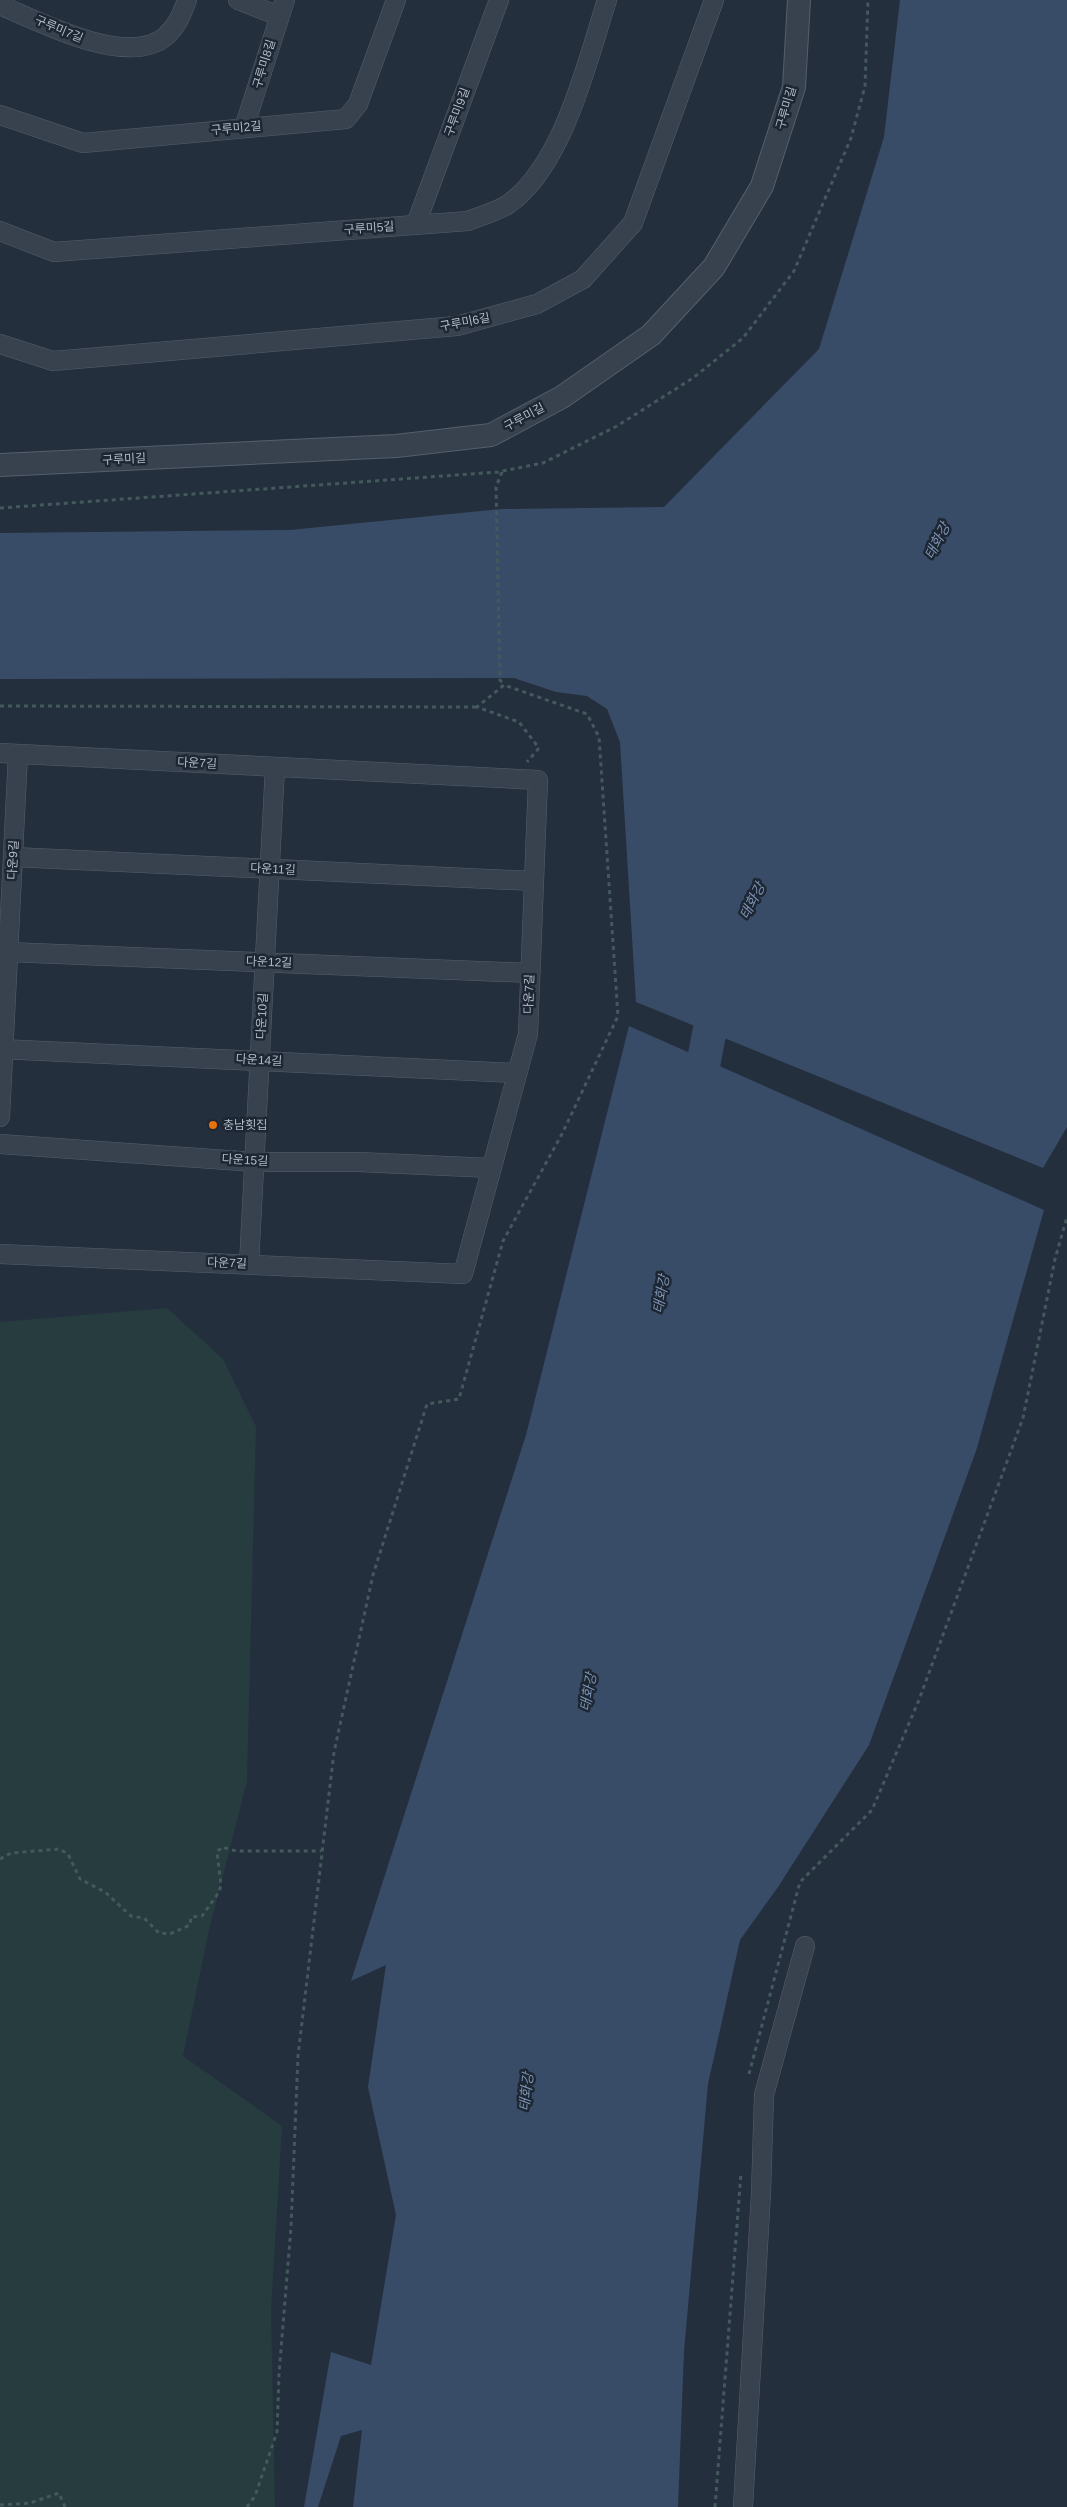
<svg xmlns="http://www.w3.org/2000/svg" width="1067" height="2507" viewBox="0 0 1067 2507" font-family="Arial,'Noto Sans KR',sans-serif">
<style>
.green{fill:#263c3f}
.water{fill:#394c67}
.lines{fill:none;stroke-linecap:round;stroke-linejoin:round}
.river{stroke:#394c67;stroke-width:34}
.minor-casing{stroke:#565f6c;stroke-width:20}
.tertiary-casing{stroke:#565f6c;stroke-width:24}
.path{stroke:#44595c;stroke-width:3;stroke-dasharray:4 4;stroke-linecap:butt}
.minor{stroke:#38414e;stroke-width:19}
.tertiary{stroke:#38414e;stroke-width:22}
.food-dot{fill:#e8710a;stroke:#1d2633;stroke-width:2}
.labels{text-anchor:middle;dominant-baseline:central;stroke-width:5;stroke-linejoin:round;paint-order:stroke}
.street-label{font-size:12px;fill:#b4bcc9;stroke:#1d2633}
.poi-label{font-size:12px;fill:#b4bcc9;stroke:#1d2633;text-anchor:start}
.water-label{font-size:14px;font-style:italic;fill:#7c92b1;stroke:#1d2633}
</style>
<rect width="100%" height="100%" fill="#242f3e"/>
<path class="green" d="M 167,1308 L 223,1359 L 256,1427 L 247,1781 L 209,1930 L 183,2056 L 282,2126 L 271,2310 L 275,2507 L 0,2507 L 0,1322 Z"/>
<path class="water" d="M 900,0 L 1067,0 L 1067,1127 L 1043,1168 L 636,1002 L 620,742 L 607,709 L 587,696 L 556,692 L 514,678 L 0,679 L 0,533 L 290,530 L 501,509 L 664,507 L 819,349 L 884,137 Z
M 629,1026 L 1044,1210 L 976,1451 L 869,1745 L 778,1887 L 740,1940 L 708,2084 L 684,2351 L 678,2507 L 353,2507 L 362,2430 L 341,2436 L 318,2507 L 304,2507 L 331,2352 L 371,2365 L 396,2215 L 368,2087 L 386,1965 L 351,1981 L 526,1435 Z"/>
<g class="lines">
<path class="river" d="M 696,1103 L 718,986"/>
<defs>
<path id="minor" d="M 238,0 L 279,16
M 0,5 C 38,21 128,69 166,36 C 177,26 182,14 187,0
M 0,115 L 83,143 L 346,119 L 358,104 L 396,0
M 244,128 L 285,0
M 416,224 L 499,0
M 0,231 L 54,252 L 468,221 C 480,216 496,212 507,205 C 563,167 587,62 607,0
M 0,344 L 53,361 L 457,326 L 537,304 L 583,279 L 633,223 L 714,0
M 0,753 L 538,780 L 528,1034 L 463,1274 L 0,1254
M 13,857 L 534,881
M 8,952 L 530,973
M 0,1049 L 517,1073
M 0,1117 L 18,754
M 0,1144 L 255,1162 L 358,1162 L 491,1168
M 249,1264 L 275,767
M 743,2507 L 761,2193 L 764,2095 L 805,1946"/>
<path id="tertiary" d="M 0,465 L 396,446 L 491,435 L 562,397 L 651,335 L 714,267 L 762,186 L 794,87 L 799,0"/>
</defs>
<use href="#minor" class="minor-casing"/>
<use href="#tertiary" class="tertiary-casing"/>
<path class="path" d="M 502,472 L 496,487 L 500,680 L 504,685 L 477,707 L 519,722 L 539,748 L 527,762
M 0,508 L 498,472 L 543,463 L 617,426 L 693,378 L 743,338 L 794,271 L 851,138 L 865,86 L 868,0
M 0,706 L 477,707
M 0,1859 L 11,1853 L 59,1849 L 68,1854 L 80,1879 L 105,1892 L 131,1916 L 144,1918 L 159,1933 L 170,1934 L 190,1925 L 191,1917 L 202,1916 L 219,1892 L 221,1885 L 217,1852 L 222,1847 L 236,1851 L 321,1851
M 749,2074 L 800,1882 L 872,1810 L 919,1700 L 1023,1418 L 1055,1259 L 1067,1217
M 0,2505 L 30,2503 L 59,2493 L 65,2507
M 247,2507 L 255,2496 L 277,2432 L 279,2374 L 291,2227 L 298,2056 L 334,1752 L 373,1575 L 427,1404 L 459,1399 L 503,1241 L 562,1134 L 618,1016 L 599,737 L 587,714 L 504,685
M 715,2507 L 741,2173"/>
<use href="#minor" class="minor"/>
<use href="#tertiary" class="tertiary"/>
</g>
<circle class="food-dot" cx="213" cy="1125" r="5"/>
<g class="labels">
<g class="street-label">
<text transform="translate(59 29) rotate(23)">구루미7길</text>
<text transform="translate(264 64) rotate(-73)">구루미8길</text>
<text transform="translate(786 108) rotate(-74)">구루미길</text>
<text transform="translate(457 112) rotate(-70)">구루미9길</text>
<text transform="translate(236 128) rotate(-5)">구루미2길</text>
<text transform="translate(369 228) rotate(-4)">구루미5길</text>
<text transform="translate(465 322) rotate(-11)">구루미6길</text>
<text transform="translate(524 417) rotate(-28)">구루미길</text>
<text transform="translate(124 459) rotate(-3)">구루미길</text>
<text transform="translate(197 763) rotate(3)">다운7길</text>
<text transform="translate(13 860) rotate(-87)">다운9길</text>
<text transform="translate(273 869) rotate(3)">다운11길</text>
<text transform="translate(269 962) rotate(2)">다운12길</text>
<text transform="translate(529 994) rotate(-88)">다운7길</text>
<text transform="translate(262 1016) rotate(-87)">다운10길</text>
<text transform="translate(259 1060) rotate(3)">다운14길</text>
<text transform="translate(245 1160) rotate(3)">다운15길</text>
<text transform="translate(227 1263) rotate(2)">다운7길</text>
</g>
<g class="poi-label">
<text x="223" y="1125">충남횟집</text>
</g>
<g class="water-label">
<text transform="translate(937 541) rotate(-63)">태화강</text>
<text transform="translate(752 901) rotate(-63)">태화강</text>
<text transform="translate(661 1294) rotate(-80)">태화강</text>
<text transform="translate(588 1692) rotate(-80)">태화강</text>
<text transform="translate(526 2092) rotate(-84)">태화강</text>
</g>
</g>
</svg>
